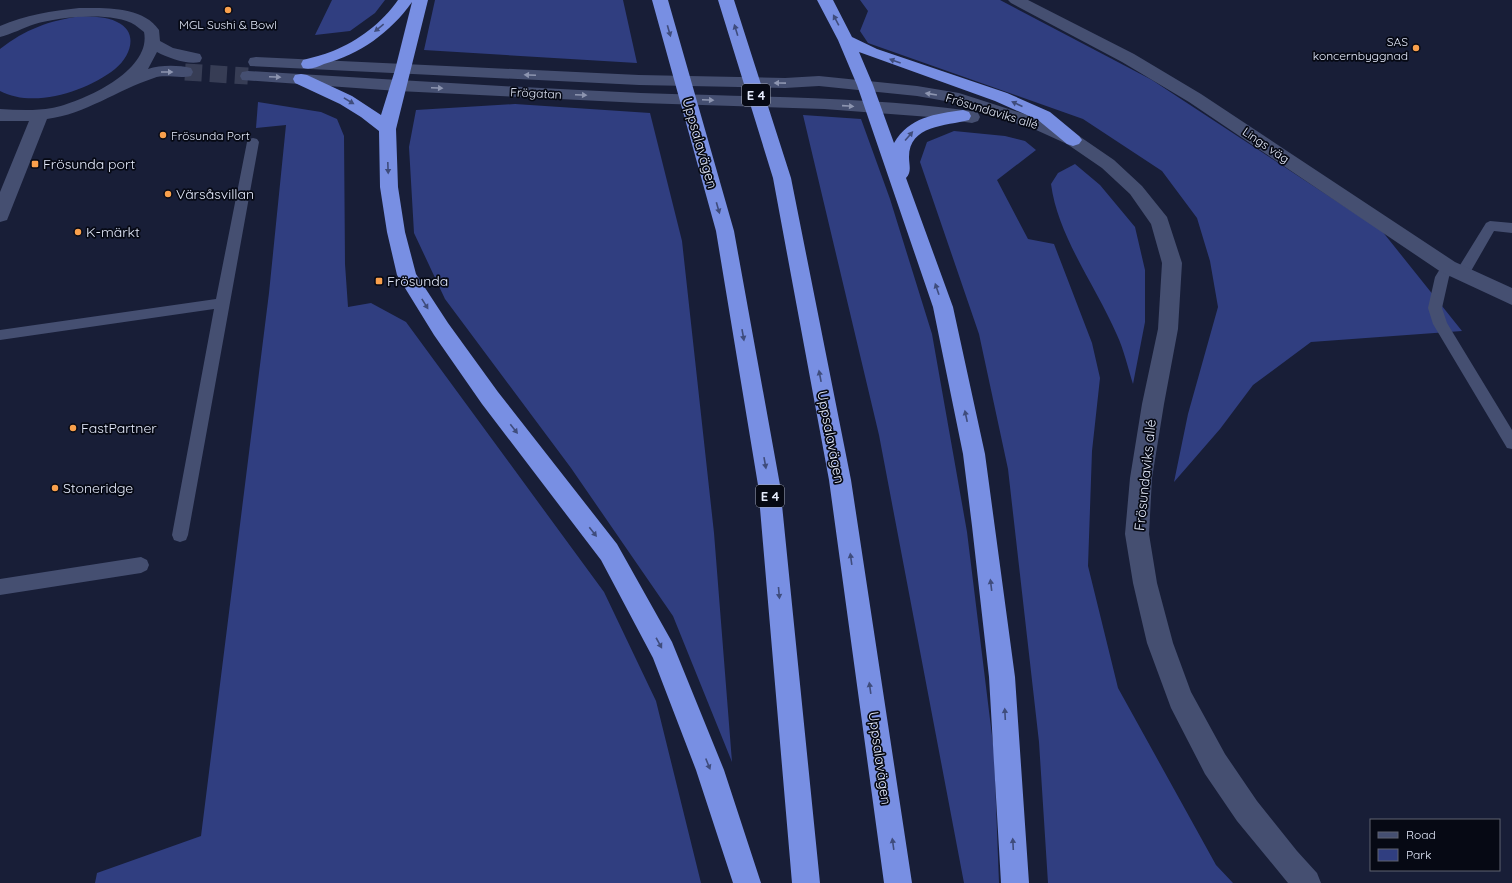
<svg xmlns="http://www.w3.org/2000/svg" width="1512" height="883" viewBox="0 0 1512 883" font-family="Quicksand,sans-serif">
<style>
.green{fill:#303e80}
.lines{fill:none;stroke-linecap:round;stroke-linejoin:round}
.minor-tunnel{stroke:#373d55;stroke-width:17;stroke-dasharray:17 8;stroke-linecap:butt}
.service{fill:#454f71;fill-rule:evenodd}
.minor{fill:#454f71;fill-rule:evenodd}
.motorway{fill:#788fe3;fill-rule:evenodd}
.oneway{fill:#3f4c7c}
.oneway2{fill:#8d95b0}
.poi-dot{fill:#f9a04c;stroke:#060914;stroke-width:1.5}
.labels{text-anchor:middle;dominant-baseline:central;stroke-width:3.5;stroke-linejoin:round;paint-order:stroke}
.far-poi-label{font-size:12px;fill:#e5ebfc;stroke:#060914}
.far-street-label{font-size:12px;fill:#e5ebfc;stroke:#060914}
.shield{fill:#060914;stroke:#a2a7b6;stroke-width:1}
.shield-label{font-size:13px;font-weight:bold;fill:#e5ebfc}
.street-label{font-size:14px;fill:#e5ebfc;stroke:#060914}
.poi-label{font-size:14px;fill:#e5ebfc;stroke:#060914;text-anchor:start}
</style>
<rect width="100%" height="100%" fill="#181e37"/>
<path class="green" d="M 332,0 L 385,0 L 375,13 L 350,31 L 315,35 Z
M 435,0 L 623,0 L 637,63 L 424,50 Z
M 860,0 L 1000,0 L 1152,80 L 1382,231 L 1462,331 L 1311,342 L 1253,385 L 1220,429 L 1174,482 L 1188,414 L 1218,307 L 1210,261 L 1197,218 L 1162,171 L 1083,119 L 868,43 L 860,31 L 868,11 Z
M 81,16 C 93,17 106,16 117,22 C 139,32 131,56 115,69 C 87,91 34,109 0,91 L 0,49 C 26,29 48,21 81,16 Z
M 258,102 L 321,112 L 337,119 L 344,136 L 345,264 L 348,307 L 371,303 L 406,322 L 604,592 L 656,701 L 701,883 L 95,883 L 97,873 L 201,836 L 269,293 L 286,125 L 256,128 Z
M 515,104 L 650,113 L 682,241 L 714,533 L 732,762 L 673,616 L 571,468 L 445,299 L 414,233 L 409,147 L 416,110 Z
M 803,115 L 861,119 L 890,199 L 932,334 L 967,532 L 994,752 L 999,883 L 964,883 L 879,435 Z
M 954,131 L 1005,136 L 1025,141 L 1036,150 L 997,180 L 1028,239 L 1054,244 L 1092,343 L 1100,378 L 1092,451 L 1088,566 L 1118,688 L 1216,865 L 1233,883 L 1048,883 L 1039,742 L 1008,469 L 979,334 L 920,162 L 927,142 Z
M 1075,164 L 1100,185 L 1135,227 L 1145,270 L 1145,322 L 1133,384 C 1128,368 1124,350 1117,335 C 1096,286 1058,237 1051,184 L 1058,173 Z"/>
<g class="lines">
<path class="minor-tunnel" d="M 185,72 L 248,76"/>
<path class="service" d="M 253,138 L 257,139 L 259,142 L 188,535 L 186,540 L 180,542 L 174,540 L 172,535 L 214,309 L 0,340 L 0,330 L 216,299 L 247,142 L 249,139 Z
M 1490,221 L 1512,223 L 1512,233 L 1494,231 L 1467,278 L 1462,279 L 1457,278 L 1455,274 L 1457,270 L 1486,223 Z
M 1448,262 L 1453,264 L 1455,267 L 1449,277 L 1442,308 L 1447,323 L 1512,430 L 1512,449 L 1507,448 L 1433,324 L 1428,308 L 1435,277 L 1443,264 Z
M 141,557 L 147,560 L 149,565 L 147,570 L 141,573 L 0,595 L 0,579 Z"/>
<path class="minor" d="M 1008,0 L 1028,0 L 1134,54 L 1201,94 L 1455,262 L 1512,288 L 1512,305 L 1441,272 L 1189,102 L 1122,62 L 1011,3 Z
M 79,8 C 104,8 143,6 159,30 L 160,41 L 173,48 L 200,54 L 202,58 L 200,62 C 188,65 168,58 157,52 L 148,69 C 160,65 178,65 191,68 L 193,72 L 191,76 C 179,79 165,74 154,78 C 117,90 86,114 47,119 L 9,215 L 7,220 L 0,222 L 0,192 L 29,121 L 0,121 L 0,109 C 17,110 35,111 52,108 C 82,102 152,71 144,32 C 141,30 138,27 135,25 C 113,11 58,17 35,24 C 23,28 12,34 0,37 L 0,26 C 25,15 52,11 79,8 Z
M 256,57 L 639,75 L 785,78 L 819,76 L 917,86 L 959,93 L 1046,121 L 1079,136 L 1114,160 L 1142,186 L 1167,217 L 1182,263 L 1178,329 L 1164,404 L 1152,478 L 1149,534 L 1157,583 L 1173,643 L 1191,692 L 1225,754 L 1257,801 L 1297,851 L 1317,873 L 1321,883 L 1288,883 L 1237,821 L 1205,774 L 1171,708 L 1147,643 L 1133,583 L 1125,534 L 1130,478 L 1142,404 L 1158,329 L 1162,263 L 1151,224 L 1130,194 L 1102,168 L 1067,144 L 1034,129 L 951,102 L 917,96 L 819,86 L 785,88 L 639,85 L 250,66 L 248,62 L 250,58 Z
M 248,71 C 379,79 510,87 641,93 C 751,97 862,96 972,111 L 978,113 L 980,117 L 978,121 L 972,123 L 930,117 L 824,109 L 641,103 L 398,91 L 242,80 L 240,76 L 242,72 Z"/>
<path class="motorway" d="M 398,0 L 428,0 L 396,129 L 398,187 L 405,232 L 416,274 L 448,323 L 498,392 L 617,544 L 672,642 L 724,770 L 761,883 L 733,883 L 696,770 L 653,658 L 601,560 L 482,404 L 434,335 L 397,275 L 387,232 L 380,187 L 379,131 L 361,117 L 340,104 L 295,83 L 293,79 L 295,75 L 301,74 L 307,75 L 352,96 L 381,115 L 395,70 L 412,2 C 390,33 360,54 324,64 C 317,67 311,70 303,68 L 301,64 L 303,60 C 313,57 323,55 333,51 C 358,41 383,22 398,0 Z
M 652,0 L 668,0 L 734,231 L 780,485 L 820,883 L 792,883 L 758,485 L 716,231 Z
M 718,0 L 734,0 L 791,178 L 851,480 L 912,883 L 884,883 L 829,480 L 773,178 Z
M 817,0 L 833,0 L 852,37 L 877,49 L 1007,93 L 1050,112 L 1079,136 L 1082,140 L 1079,144 L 1073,146 L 1067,144 L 1038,120 L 995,101 L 859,52 L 873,85 L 894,143 C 909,117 935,114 963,110 L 969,112 L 971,116 L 969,120 C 946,126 909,125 909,157 C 909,165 912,172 906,178 L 953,307 L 985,454 L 1015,677 L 1029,883 L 1001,883 L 989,677 L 972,526 L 963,454 L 933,307 L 857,85 L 838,40 Z"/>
</g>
<defs><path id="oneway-solid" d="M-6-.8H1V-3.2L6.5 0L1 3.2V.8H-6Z"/></defs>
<g class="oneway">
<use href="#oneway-solid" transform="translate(836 20) rotate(-118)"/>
<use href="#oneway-solid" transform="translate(379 28) rotate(141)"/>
<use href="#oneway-solid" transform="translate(736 30) rotate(-107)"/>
<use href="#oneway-solid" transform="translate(669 31) rotate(74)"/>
<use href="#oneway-solid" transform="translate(895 61) rotate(-160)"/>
<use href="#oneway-solid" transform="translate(349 101) rotate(31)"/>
<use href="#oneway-solid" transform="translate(1017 104) rotate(-156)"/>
<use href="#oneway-solid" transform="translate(909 136) rotate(-49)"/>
<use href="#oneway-solid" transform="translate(388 168) rotate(88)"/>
<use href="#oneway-solid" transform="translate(718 208) rotate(74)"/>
<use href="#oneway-solid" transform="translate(937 289) rotate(-109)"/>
<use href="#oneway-solid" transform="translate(425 304) rotate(58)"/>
<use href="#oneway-solid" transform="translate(743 335) rotate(80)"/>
<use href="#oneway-solid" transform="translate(820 376) rotate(-101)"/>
<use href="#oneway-solid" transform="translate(966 416) rotate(-102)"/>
<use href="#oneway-solid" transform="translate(514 429) rotate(52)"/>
<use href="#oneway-solid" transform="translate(765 463) rotate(80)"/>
<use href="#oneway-solid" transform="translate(593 532) rotate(52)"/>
<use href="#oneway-solid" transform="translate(851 559) rotate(-98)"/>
<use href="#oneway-solid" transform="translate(991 585) rotate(-97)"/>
<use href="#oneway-solid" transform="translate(779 593) rotate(85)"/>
<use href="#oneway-solid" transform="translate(659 643) rotate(61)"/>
<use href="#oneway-solid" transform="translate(870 688) rotate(-98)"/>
<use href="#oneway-solid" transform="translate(1005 714) rotate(-93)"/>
<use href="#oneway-solid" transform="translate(708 764) rotate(68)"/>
<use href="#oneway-solid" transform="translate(893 844) rotate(-98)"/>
<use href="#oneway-solid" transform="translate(1013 844) rotate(-93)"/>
</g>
<g class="oneway2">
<use href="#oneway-solid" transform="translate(167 72)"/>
<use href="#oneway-solid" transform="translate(530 75) rotate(-177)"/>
<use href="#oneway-solid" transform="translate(275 77) rotate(3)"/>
<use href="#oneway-solid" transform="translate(780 83) rotate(-179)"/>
<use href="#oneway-solid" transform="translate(437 88) rotate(3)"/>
<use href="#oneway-solid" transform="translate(931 94) rotate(-171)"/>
<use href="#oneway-solid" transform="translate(581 95) rotate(3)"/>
<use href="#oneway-solid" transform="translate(708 100) rotate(2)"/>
<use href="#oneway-solid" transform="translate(848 106) rotate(4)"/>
</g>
<g class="poi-dot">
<circle cx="228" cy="10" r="4"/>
<circle cx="1416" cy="48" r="4"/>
<circle cx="163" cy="135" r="4"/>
<rect x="31" y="160" width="8" height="8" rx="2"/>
<circle cx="168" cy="194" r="4"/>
<circle cx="78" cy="232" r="4"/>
<rect x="375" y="277" width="8" height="8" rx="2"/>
<circle cx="73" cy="428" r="4"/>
<circle cx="55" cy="488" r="4"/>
</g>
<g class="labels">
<g class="far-poi-label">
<text x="228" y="24">MGL Sushi &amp; Bowl</text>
<text x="1408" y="41" text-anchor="end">SAS<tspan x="1408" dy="14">koncernbyggnad</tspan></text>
<text x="171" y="135" text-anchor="start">Frösunda Port</text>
</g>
<g class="far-street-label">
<text transform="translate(536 93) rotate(3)">Frögatan</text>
<text transform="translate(992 111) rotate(17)">Frösundaviks allé</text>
<text transform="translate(1266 145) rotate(34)">Lings väg</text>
</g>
<g class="shield">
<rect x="742" y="84" width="28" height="22" rx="3"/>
<rect x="756" y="485" width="28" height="22" rx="3"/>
</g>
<g class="shield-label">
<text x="756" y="95">E 4</text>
<text x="770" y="496">E 4</text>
</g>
<g class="street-label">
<text transform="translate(700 143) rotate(74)">Uppsalavägen</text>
<text transform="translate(831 437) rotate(79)">Uppsalavägen</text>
<text transform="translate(1145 475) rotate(-84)">Frösundaviks allé</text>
<text transform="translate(880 758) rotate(82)">Uppsalavägen</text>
</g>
<g class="poi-label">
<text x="43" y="164">Frösunda port</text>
<text x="176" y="194">Värsåsvillan</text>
<text x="86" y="232">K-märkt</text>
<text x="387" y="281">Frösunda</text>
<text x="81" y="428">FastPartner</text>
<text x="63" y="488">Stoneridge</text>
</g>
</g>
<rect x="1370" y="819" width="130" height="52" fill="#060914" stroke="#5f6371"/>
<rect x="1378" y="832" width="20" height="6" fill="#454f71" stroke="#5f6371"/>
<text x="1406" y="839" font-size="12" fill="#e5ebfc">Road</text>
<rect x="1378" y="849" width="20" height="12" fill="#303e80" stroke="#5f6371"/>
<text x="1406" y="859" font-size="12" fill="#e5ebfc">Park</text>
</svg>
